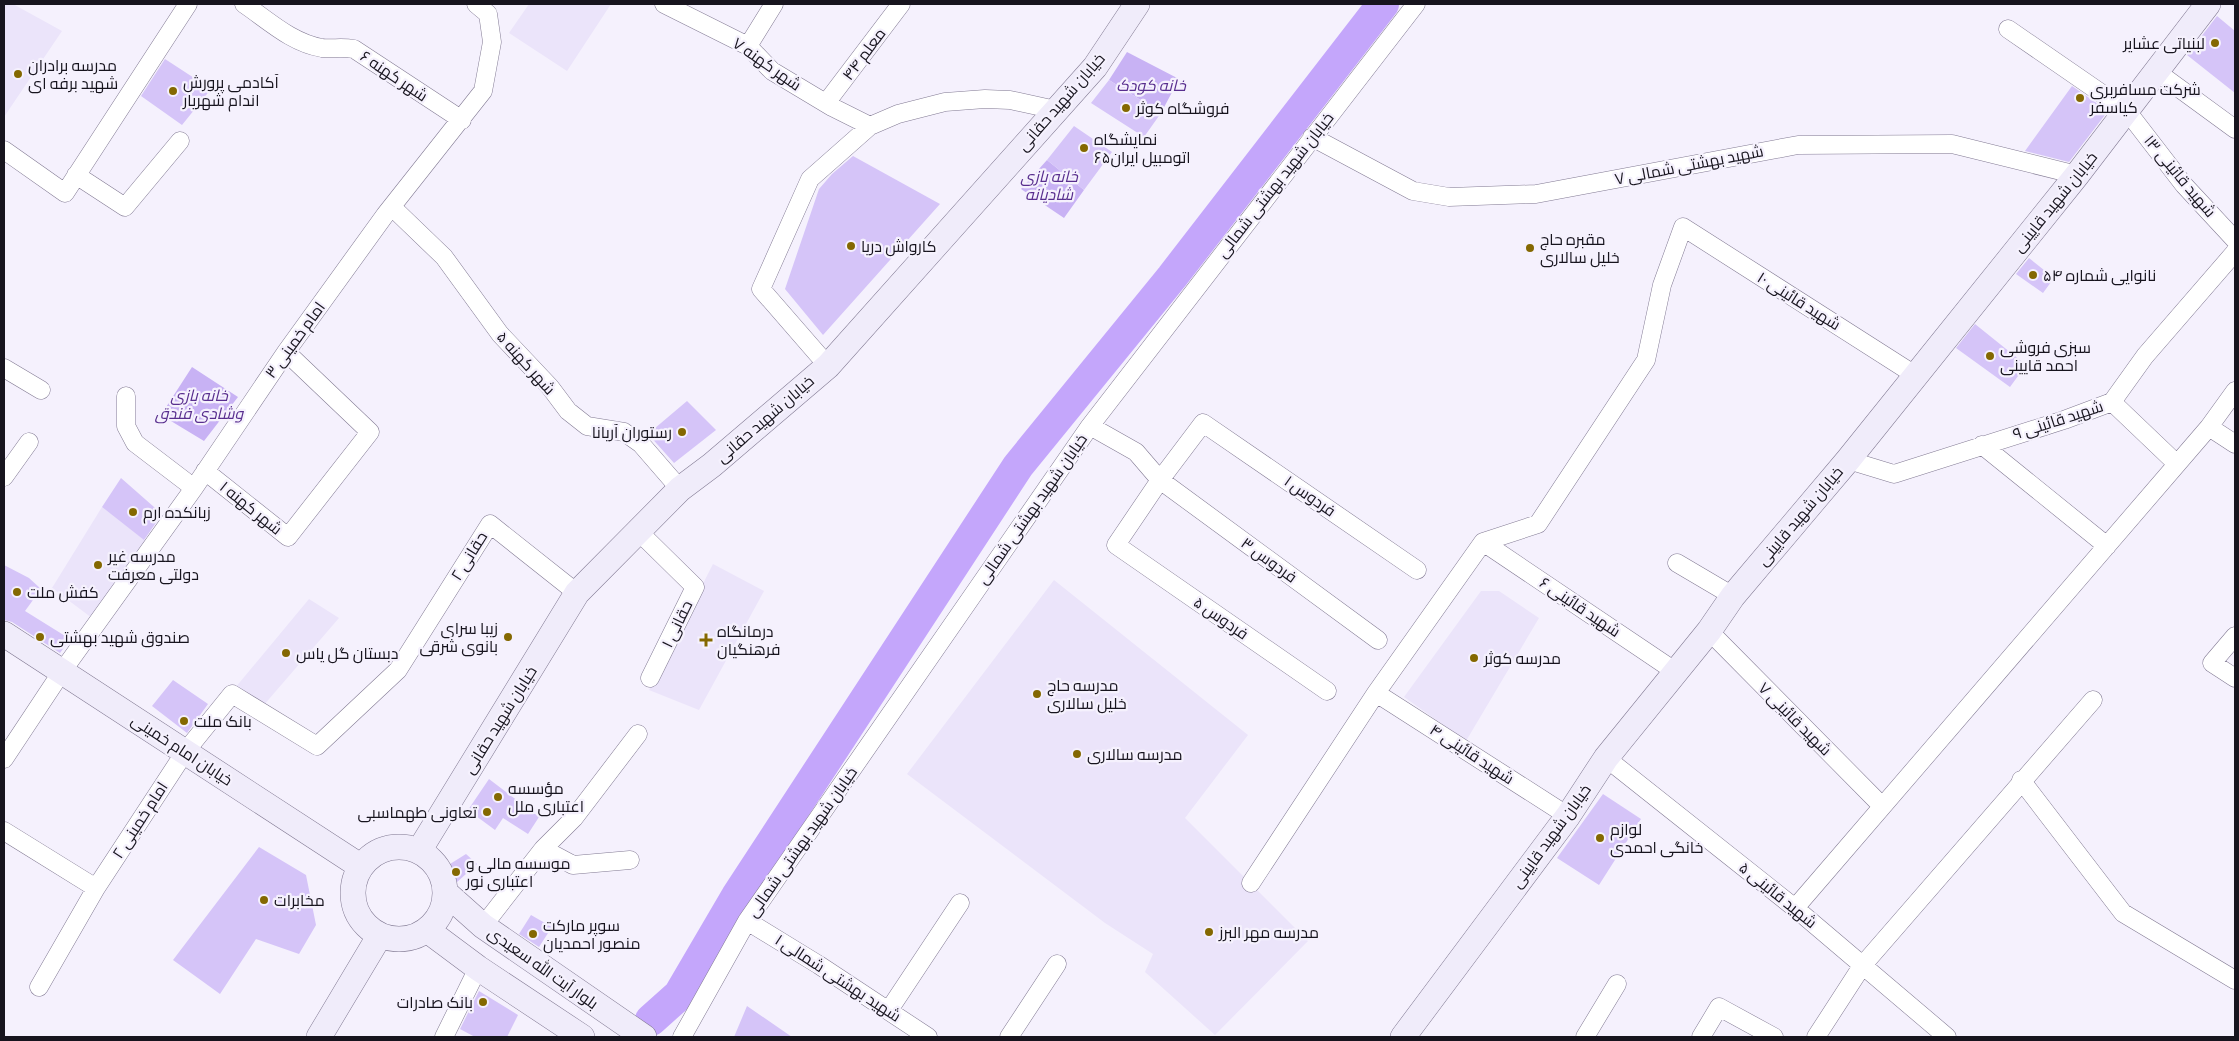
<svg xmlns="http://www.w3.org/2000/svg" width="2239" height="1041" viewBox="0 0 2239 1041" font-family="Bitter,Cairo,serif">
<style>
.built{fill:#ebe4fa}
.green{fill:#c8b2f4}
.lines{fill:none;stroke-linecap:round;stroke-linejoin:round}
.river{stroke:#c4a6fb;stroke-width:32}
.building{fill:#d5c4f8}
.street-casing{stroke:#827a93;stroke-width:19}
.secondary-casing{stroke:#827a93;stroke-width:26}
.street{stroke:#fff;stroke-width:18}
.secondary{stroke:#f0ecfa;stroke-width:25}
.poi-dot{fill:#846801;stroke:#f5f1fd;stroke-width:2}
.labels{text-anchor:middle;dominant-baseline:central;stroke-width:4.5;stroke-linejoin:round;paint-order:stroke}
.poi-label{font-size:16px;fill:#17141e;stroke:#f5f1fd;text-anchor:start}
.street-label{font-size:16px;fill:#17141e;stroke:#f5f1fd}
.park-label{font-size:16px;font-style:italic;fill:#582e8e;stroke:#f5f1fd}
</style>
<rect width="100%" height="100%" fill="#f5f1fd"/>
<path class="built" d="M 4,4 L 13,4 L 62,31 L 4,117 Z
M 529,4 L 611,4 L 567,71 L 509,33 Z
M 102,507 L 147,542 L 92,618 L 52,588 Z
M 713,564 L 764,591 L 699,710 L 649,690 Z
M 1054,580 L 1248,735 L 1185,818 L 1308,941 L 1215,1035 L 1145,972 L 1153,954 L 1105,923 L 907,774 Z
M 1481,591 L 1499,591 L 1539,618 L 1466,741 L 1404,697 Z
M 309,599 L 339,618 L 263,706 L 235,688 Z"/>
<path class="green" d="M 1127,52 L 1179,79 L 1161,113 L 1109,80 Z
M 1047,160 L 1084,190 L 1064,218 L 1021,189 Z
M 192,367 L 238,397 L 204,441 L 161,415 Z"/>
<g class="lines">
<path class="river" d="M 651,1020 L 679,995 L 737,896 L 1018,466 L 1172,277 L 1383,4"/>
</g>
<path class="building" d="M 2217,16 L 2235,31 L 2235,93 L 2187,55 Z
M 165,59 L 211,89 L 182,125 L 141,96 Z
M 1109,80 L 1161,113 L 1144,137 L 1091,103 Z
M 2072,86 L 2108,111 L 2069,162 L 2025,151 Z
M 1074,126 L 1112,152 L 1084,190 L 1047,160 Z
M 853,156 L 940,204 L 823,335 L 785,289 L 819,189 L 832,174 Z
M 2029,258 L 2054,278 L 2043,293 L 2016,274 Z
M 1975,324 L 2026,365 L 2010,387 L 1956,348 Z
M 687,401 L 716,430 L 674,463 L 648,434 Z
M 121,478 L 162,514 L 144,540 L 102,507 Z
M 4,565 L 29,578 L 41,589 L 25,611 L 70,639 L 60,653 L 12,622 L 4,620 Z
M 173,680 L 208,704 L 187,733 L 152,706 Z
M 489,779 L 539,817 L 528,834 L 503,818 L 495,830 L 468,810 Z
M 1603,794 L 1641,819 L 1599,885 L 1557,858 Z
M 259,847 L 306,875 L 316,925 L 299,954 L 256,939 L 220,994 L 173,960 Z
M 466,854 L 477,864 L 456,883 L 446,879 L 442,869 Z
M 531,915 L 552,927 L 539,947 L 519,934 Z
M 479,991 L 518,1015 L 507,1037 L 475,1037 L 460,1029 Z
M 747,1006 L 792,1037 L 734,1037 Z"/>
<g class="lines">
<defs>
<path id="street" d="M 244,4 C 269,21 292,43 322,48 C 333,49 342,47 354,49 L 462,120
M 664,4 L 748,46 L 772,71 L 832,107 L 870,126
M 2008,29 L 2127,111 L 2184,185 L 2235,240
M 748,46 L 774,4
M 2157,72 L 2235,129
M 826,103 L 901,4
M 1312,137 L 1413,191 L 1449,197 L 1536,194 L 1798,145 L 1952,144 L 2077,175
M 4,150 L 65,193 L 188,4
M 76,175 L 125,207 L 180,141
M 392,207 L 444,257 L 500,334 L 550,387 L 568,411 L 587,426 L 624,432 L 641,444 L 680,489
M 828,366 L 761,289 L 810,179 L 870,126 L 898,114 L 945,102 L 985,99 L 1010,100 L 1056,110
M 4,368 L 41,390
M 2235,391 L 2209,427 L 2235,444
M 126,396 L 126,426 L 135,443 L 194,488
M 2112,402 L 2177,464
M 1090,426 L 1136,452 L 1160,480 L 1378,640
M 1982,445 L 2107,546
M 1848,460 L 1894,474 L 2064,420 L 2112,402 L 2145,356 L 2235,252
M 205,471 L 288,537 L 370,432 L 286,352
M 4,477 L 29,442
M 638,531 L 695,587 L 650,678
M 1483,542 L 1676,672
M 1677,563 L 1733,596
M 1709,631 L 1882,806
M 2235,636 L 2212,663 L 2235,678
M 1327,691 L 1116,545 L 1160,480 L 1203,423 L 1417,570
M 1376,693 L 1568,816
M 1606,758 L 1795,908 L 1947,1037
M 4,759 L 61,673 L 194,488 L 286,352 L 385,215 L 483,91 L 492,42 L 488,14 L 476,4
M 2021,780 L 2123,913 L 2235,980
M 4,831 L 96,888 L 39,987
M 543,849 L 573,865 L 630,860
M 1251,883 L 1376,693 L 1483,542 L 1538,524 L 1646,360 L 1662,285 L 1683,227 L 1915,375
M 96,888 L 185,752 L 232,694 L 317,746 L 398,670 L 490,524 L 577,593
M 1795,908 L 2209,427
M 747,921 L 819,965 L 928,1037
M 483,926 L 543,849 L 574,818 L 638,734
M 889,1010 L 960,903
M 444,1037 L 478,968
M 682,1037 L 747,921 L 1090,426 L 1416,4
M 1009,1037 L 1057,964
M 1585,1037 L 1617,984
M 1701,1037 L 1719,1007 L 1774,1037
M 1816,1037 L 1862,966 L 2093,700"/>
<path id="secondary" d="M 4,634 L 360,866
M353 893a46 46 0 1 1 92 0a46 46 0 1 1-92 0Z
M 419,851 L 577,593 L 680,489 L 712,465 L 828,366 L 1095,67 L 1137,4
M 446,893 L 483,926 L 644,1037
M 427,930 L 478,968 L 582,1037
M 319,1037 L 380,935
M 1403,1037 L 1568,816 L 1606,758 L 1709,631 L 1733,596 L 1848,460 L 2077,175 L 2208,4"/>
</defs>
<use href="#street" class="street-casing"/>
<use href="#secondary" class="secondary-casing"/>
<use href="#street" class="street"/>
<use href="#secondary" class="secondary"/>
</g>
<g class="poi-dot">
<circle cx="2215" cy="43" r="5"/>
<circle cx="18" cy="74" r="5"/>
<circle cx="173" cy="91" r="5"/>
<circle cx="2080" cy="98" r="5"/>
<circle cx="1126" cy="108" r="5"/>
<circle cx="1084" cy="148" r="5"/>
<circle cx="851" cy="246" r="5"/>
<circle cx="1530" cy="248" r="5"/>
<circle cx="2033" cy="275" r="5"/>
<circle cx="1990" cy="356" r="5"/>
<circle cx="682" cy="432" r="5"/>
<circle cx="133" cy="512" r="5"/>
<circle cx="98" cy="565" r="5"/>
<circle cx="17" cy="592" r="5"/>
<circle cx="40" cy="637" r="5"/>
<circle cx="508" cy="637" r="5"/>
<path d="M703.5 632.5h5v5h5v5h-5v5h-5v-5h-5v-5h5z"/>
<circle cx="286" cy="653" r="5"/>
<circle cx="1474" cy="658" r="5"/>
<circle cx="1037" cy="694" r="5"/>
<circle cx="184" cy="721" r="5"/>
<circle cx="1077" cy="754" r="5"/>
<circle cx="498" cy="797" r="5"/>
<circle cx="487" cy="812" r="5"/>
<circle cx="1600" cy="838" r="5"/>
<circle cx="456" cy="872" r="5"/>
<circle cx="264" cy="900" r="5"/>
<circle cx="1209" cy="932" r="5"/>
<circle cx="533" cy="934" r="5"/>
<circle cx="483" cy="1002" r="5"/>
</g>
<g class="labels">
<g class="poi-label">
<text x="2205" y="43" text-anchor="end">لبنیاتی عشایر</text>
<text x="28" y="65">مدرسه برادران<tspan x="28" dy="18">شهید برفه ای</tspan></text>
<text x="183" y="82">آکادمی پرورش<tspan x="183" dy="18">اندام شهریار</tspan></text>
<text x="2090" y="89">شرکت مسافربری<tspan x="2090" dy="18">کیاسفر</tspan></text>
<text x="1136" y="108">فروشگاه کوثر</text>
<text x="1094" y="139">نمایشگاه<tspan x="1094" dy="18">اتومبیل ایران۶۵</tspan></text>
<text x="1540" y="239">مقبره حاج<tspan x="1540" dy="18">خلیل سالاری</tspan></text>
<text x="861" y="246">کارواش دریا</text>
<text x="2043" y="275">نانوایی شماره ۵۴</text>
<text x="2000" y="347">سبزی فروشی<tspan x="2000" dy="18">احمد قایینی</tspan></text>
<text x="672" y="432" text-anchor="end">رستوران آریانا</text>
<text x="143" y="512">زبانکده ارم</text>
<text x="108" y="556">مدرسه غیر<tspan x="108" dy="18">دولتی معرفت</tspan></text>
<text x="27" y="592">کفش ملت</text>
<text x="498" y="628" text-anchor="end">زیبا سرای<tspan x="498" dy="18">بانوی شرقی</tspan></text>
<text x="717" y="631">درمانگاه<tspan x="717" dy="18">فرهنگیان</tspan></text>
<text x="50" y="637">صندوق شهید بهشتی</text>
<text x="296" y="653">دبستان گل یاس</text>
<text x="1484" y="658">مدرسه کوثر</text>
<text x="1047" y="685">مدرسه حاج<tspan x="1047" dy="18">خلیل سالاری</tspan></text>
<text x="194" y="721">بانک ملت</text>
<text x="1087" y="754">مدرسه سالاری</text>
<text x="508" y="788">مؤسسه<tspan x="508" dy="18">اعتباری ملل</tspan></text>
<text x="477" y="812" text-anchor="end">تعاونی طهماسبی</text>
<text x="1610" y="829">لوازم<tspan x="1610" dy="18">خانگی احمدی</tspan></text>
<text x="466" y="863">موسسه مالی و<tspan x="466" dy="18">اعتباری نور</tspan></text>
<text x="274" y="900">مخابرات</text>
<text x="543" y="925">سوپر مارکت<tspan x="543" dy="18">منصور احمدیان</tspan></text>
<text x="1219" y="932">مدرسه مهر البرز</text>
<text x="473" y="1002" text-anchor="end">بانک صادرات</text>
</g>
<g class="street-label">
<text transform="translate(864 54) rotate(-53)">معلم ۴۴</text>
<text transform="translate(767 64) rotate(35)">شهر کهنه ۷</text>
<text transform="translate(394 76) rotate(34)">شهر کهنه ۶</text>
<text transform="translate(1061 102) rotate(-49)">خیابان شهید حقانی</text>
<text transform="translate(1689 165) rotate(-11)">شهید بهشتی شمالی ۷</text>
<text transform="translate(2180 176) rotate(50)">شهید قائینی ۱۳</text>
<text transform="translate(1275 185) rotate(-52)">خیابان شهید بهشتی شمالی</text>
<text transform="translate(2055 202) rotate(-51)">خیابان شهید قایینی</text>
<text transform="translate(1799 301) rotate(32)">شهید قائینی ۱۰</text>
<text transform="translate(295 340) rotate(-54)">امام خمینی ۳</text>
<text transform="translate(526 363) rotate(48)">شهر کهنه ۵</text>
<text transform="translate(765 419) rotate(-41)">خیابان شهید حقانی</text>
<text transform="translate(2058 420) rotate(-18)">شهید قائینی ۹</text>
<text transform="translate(1310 496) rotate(35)">فردوس ۱</text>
<text transform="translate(251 508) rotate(39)">شهر کهنه ۱</text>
<text transform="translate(1032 509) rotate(-55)">خیابان شهید بهشتی شمالی</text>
<text transform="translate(1800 516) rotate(-50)">خیابان شهید قایینی</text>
<text transform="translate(469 556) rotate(-58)">حقانی ۲</text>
<text transform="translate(1269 560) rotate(36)">فردوس ۳</text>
<text transform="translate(1580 607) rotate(34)">شهید قائینی ۶</text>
<text transform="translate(1221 618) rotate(35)">فردوس ۵</text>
<text transform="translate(677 624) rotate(-64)">حقانی ۱</text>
<text transform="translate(1795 719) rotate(45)">شهید قائینی ۷</text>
<text transform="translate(500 720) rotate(-58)">خیابان شهید حقانی</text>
<text transform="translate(182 750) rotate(33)">خیابان امام خمینی</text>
<text transform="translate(1472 754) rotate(33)">شهید قائینی ۴</text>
<text transform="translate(140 820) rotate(-57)">امام خمینی ۲</text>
<text transform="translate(1551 836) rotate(-54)">خیابان شهید قایینی</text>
<text transform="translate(802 842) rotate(-55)">خیابان شهید بهشتی شمالی</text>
<text transform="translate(1778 895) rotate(39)">شهید قائینی ۵</text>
<text transform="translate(543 968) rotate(35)">بلوار آیت الله سعیدی</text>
<text transform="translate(838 978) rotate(33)">شهید بهشتی شمالی ۱</text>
</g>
<g class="park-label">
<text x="1151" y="85">خانه کودک</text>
<text x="1049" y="176">خانه بازی<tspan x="1049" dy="18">شادیانه</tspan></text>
<text x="199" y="395">خانه بازی<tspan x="199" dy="18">وشادی فندق</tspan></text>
</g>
</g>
<rect width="2239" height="1041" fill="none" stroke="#17141e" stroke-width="10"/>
</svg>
